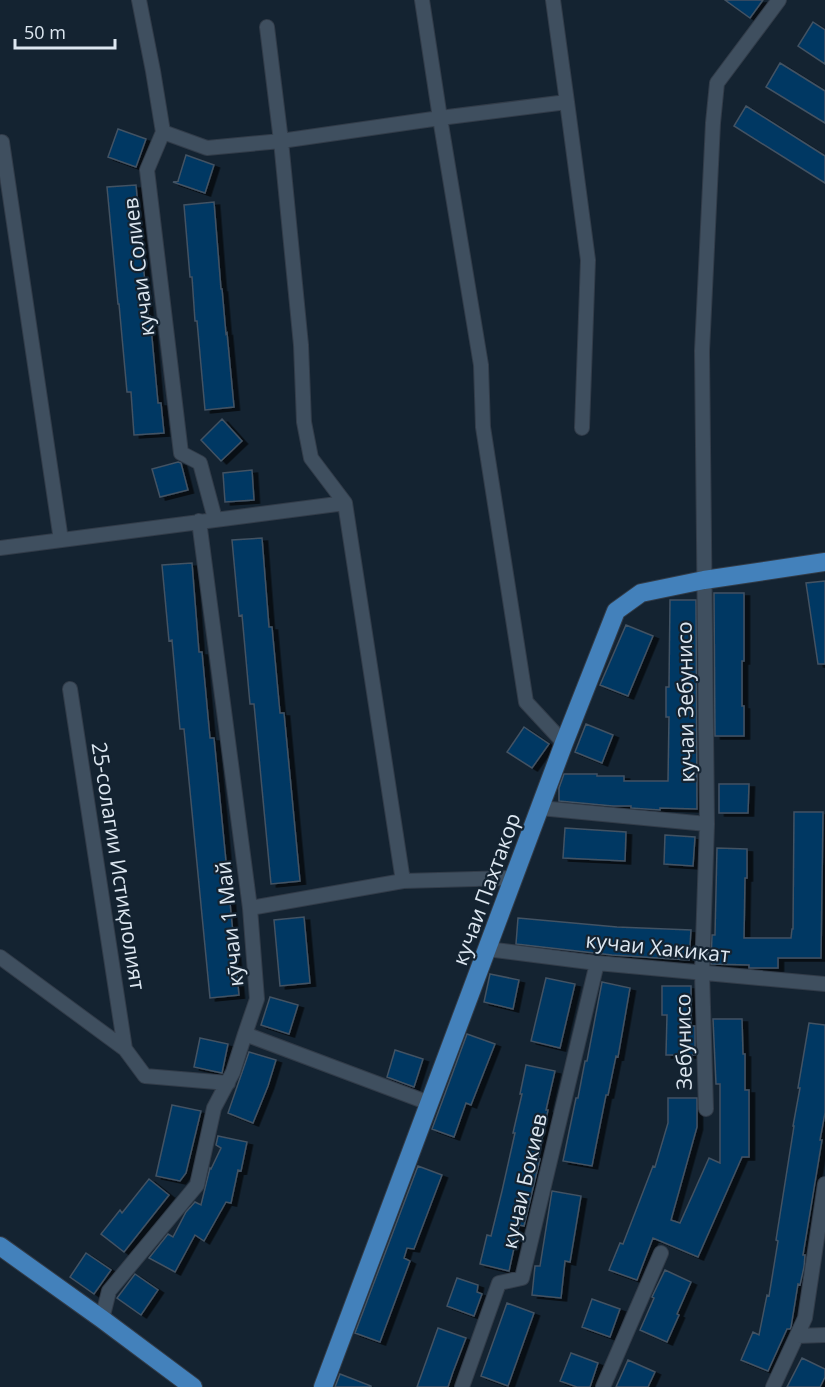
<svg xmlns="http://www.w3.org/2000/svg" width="825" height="1387" viewBox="0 0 825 1387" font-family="'Open Sans',sans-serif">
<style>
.building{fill:#003763;stroke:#425263;stroke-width:1.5;filter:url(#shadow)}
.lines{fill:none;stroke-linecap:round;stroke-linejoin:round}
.minor-casing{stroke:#323c49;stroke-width:16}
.major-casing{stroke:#323c49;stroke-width:20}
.minor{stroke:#3f4f5f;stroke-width:14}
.major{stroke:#4381bb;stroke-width:18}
.labels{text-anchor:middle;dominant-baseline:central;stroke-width:4.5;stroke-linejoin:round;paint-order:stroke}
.street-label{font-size:21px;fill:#dde7f1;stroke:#142331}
</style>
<defs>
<filter id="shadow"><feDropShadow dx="5.5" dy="3" stdDeviation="0" flood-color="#0009"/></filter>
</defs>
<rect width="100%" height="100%" fill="#142331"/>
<path class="building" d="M 725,0 L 763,0 L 750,18 Z
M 813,22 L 825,30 L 825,64 L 798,46 Z
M 780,63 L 825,91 L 825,123 L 766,87 Z
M 746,106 L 825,156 L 825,183 L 734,126 Z
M 118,129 L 146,139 L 136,167 L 108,157 Z
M 186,155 L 214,165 L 205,193 L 173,182 L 179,181 L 178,181 Z
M 136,185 L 148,316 L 150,316 L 158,403 L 161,403 L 164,433 L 134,435 L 131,392 L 127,392 L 119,304 L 118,304 L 107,187 Z
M 214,202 L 221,289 L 222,289 L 226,334 L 227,333 L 234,407 L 205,410 L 197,321 L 195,321 L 192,277 L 190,277 L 184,205 Z
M 222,419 L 242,441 L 221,461 L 201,440 Z
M 178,462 L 181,463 L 188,490 L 160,497 L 152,469 Z
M 252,470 L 254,500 L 225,502 L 223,473 Z
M 262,538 L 269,627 L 272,627 L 280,713 L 284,713 L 300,881 L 271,884 L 254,704 L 250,704 L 242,615 L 239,616 L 232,540 Z
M 192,563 L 199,652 L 202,652 L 210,738 L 214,738 L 239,995 L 210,998 L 184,729 L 180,729 L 172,640 L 169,641 L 162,565 Z
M 825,581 L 825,664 L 818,664 L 806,583 Z
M 714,593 L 744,593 L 744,661 L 742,661 L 742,706 L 744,706 L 744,736 L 715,736 Z
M 670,600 L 696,600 L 697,809 L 660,808 L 660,810 L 631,808 L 631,806 L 613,806 L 559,801 L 559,788 L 564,774 L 597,774 L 597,776 L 624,776 L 624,781 L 668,781 L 669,717 L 666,717 L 666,687 L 669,687 Z
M 626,625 L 653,636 L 628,696 L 600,685 Z
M 586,724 L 613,735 L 602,763 L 575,752 Z
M 524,727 L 549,744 L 532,768 L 507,752 Z
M 719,784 L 749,784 L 748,813 L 719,813 Z
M 794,812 L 823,812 L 821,958 L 778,958 L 778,968 L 749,968 L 749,965 L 711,964 L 712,935 L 715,935 L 717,848 L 747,849 L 747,878 L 745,878 L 744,938 L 791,938 L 792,929 L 793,929 Z
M 565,828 L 626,832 L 625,861 L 563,858 Z
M 665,835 L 695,837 L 693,866 L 664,864 Z
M 304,917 L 310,983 L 280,986 L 274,920 Z
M 518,918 L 617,927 L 691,930 L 689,960 L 612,955 L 516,944 Z
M 490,974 L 519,980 L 513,1009 L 484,1002 Z
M 546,978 L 575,984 L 560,1048 L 531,1041 Z
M 602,982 L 630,988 L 618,1057 L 616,1056 L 608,1095 L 606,1095 L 592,1166 L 563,1161 L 576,1098 L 578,1098 L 585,1061 L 587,1061 Z
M 662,986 L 691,986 L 691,1026 L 695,1026 L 695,1055 L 666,1055 L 667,1015 L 662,1015 Z
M 270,997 L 298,1005 L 289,1034 L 261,1025 Z
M 713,1019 L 742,1019 L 743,1054 L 745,1054 L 745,1090 L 749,1090 L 749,1157 L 742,1157 L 698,1257 L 653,1238 L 637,1280 L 609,1270 L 620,1243 L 623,1244 L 653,1166 L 655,1167 L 668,1123 L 668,1098 L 697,1098 L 697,1127 L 671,1220 L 680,1223 L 709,1158 L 720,1163 L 720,1084 L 716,1084 Z
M 809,1023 L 825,1025 L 825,1113 L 820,1140 L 822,1140 L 803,1255 L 805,1255 L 804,1267 L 800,1285 L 798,1284 L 791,1327 L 790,1329 L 787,1329 L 768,1371 L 741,1360 L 753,1332 L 759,1335 L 767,1295 L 769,1296 L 778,1241 L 776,1240 L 794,1126 L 793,1126 L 800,1088 L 798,1088 Z
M 467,1034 L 495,1044 L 471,1105 L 466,1103 L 454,1137 L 432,1129 Z
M 200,1038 L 228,1044 L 222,1073 L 194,1067 Z
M 395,1050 L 423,1059 L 414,1087 L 387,1077 Z
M 249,1052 L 276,1060 L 268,1086 L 253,1123 L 228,1113 Z
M 526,1065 L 555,1071 L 546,1110 L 548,1110 L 538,1158 L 540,1159 L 533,1188 L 524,1226 L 519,1225 L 509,1271 L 480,1264 L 487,1235 L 491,1236 L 502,1191 L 515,1133 L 513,1133 L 522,1094 L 520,1094 Z
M 172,1105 L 201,1111 L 186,1173 L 180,1181 L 156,1176 Z
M 218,1136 L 247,1142 L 241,1171 L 238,1170 L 231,1203 L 226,1202 L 204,1241 L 195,1235 L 175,1272 L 149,1258 L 168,1234 L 173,1237 L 186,1212 L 195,1202 L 201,1205 L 210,1168 L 211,1169 L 221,1148 L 216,1145 Z
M 418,1166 L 442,1175 L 414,1249 L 407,1248 L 404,1258 L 410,1261 L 380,1342 L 355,1333 Z
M 149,1179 L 169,1195 L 124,1252 L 101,1234 L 120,1210 L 122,1213 Z
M 552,1191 L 581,1196 L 570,1262 L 565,1261 L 561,1298 L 532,1295 L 535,1266 L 540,1266 Z
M 86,1253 L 111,1270 L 94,1294 L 70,1277 Z
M 665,1270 L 691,1282 L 677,1314 L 679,1315 L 667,1342 L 640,1330 L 654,1298 L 652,1297 Z
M 135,1274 L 158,1290 L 141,1315 L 117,1298 Z
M 457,1278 L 478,1285 L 477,1292 L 482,1294 L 474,1316 L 447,1306 Z
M 592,1299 L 620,1309 L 610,1337 L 582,1327 Z
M 507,1303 L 534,1313 L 508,1386 L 481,1376 Z
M 438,1328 L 466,1338 L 453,1372 L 448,1387 L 417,1387 Z
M 571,1353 L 598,1363 L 590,1387 L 577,1387 L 560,1381 Z
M 802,1358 L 825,1369 L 825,1377 L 820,1387 L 787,1387 Z
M 628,1360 L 655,1372 L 648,1387 L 616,1387 Z
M 340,1374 L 371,1386 L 371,1387 L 335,1387 Z"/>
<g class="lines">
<defs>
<path id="minor" d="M 139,0 L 153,71 L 163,132 L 147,170 L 181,453 L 200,463 L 215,519
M 422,0 L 440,118 L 481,365 L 483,427 L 526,702 L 564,743
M 553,0 L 567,102
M 267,27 L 281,141 L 301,345 L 304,422 L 311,458 L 345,503 L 403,881
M 163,132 L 207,148 L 281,141 L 440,118 L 567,102 L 588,260 L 582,428
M 2,142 L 61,540
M 0,548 L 345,503
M 70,689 L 125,1049
M 540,808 L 707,824
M 250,908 L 403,881 L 514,878
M 487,949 L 597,963 L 825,984
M 0,957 L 125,1049 L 145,1076 L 228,1083
M 245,1034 L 429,1103
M 706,1109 L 702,973 L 707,824 L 702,351 L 713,123 L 717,83 L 779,0
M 102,1319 L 109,1291 L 197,1185 L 214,1108 L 233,1072 L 245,1034 L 257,999 L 250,908 L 199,521
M 797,1336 L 825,1335
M 462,1387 L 499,1283 L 522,1278 L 597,963
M 603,1387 L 661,1253
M 773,1387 L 805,1318 L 825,1184"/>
<path id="major" d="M 0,1246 L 102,1319 L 193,1387
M 323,1387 L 564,743 L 616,611 L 641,593 L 704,580 L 825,562"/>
</defs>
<use href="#minor" class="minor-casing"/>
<use href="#major" class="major-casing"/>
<use href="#minor" class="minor"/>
<use href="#major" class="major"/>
</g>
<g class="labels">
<g class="street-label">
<text transform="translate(138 267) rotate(-97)">кучаи Солиев</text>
<text transform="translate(685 702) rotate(-91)">кучаи Зебунисо</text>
<text transform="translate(119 866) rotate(81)">25-солагии Истиқлолият</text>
<text transform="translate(486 889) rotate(-70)">кучаи Пахтакор</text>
<text transform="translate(229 924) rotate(-96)">кӯчаи 1 Май</text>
<text transform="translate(658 947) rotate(6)">кучаи Хакикат</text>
<text transform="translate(683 1042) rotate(-91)">Зебунисо</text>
<text transform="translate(524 1181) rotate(-77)">кучаи Бокиев</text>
</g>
</g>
<path d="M15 39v9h100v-9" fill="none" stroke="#dde7f1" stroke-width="3"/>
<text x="24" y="39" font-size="18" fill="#dde7f1" stroke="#142331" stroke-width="4.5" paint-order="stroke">50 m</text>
</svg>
